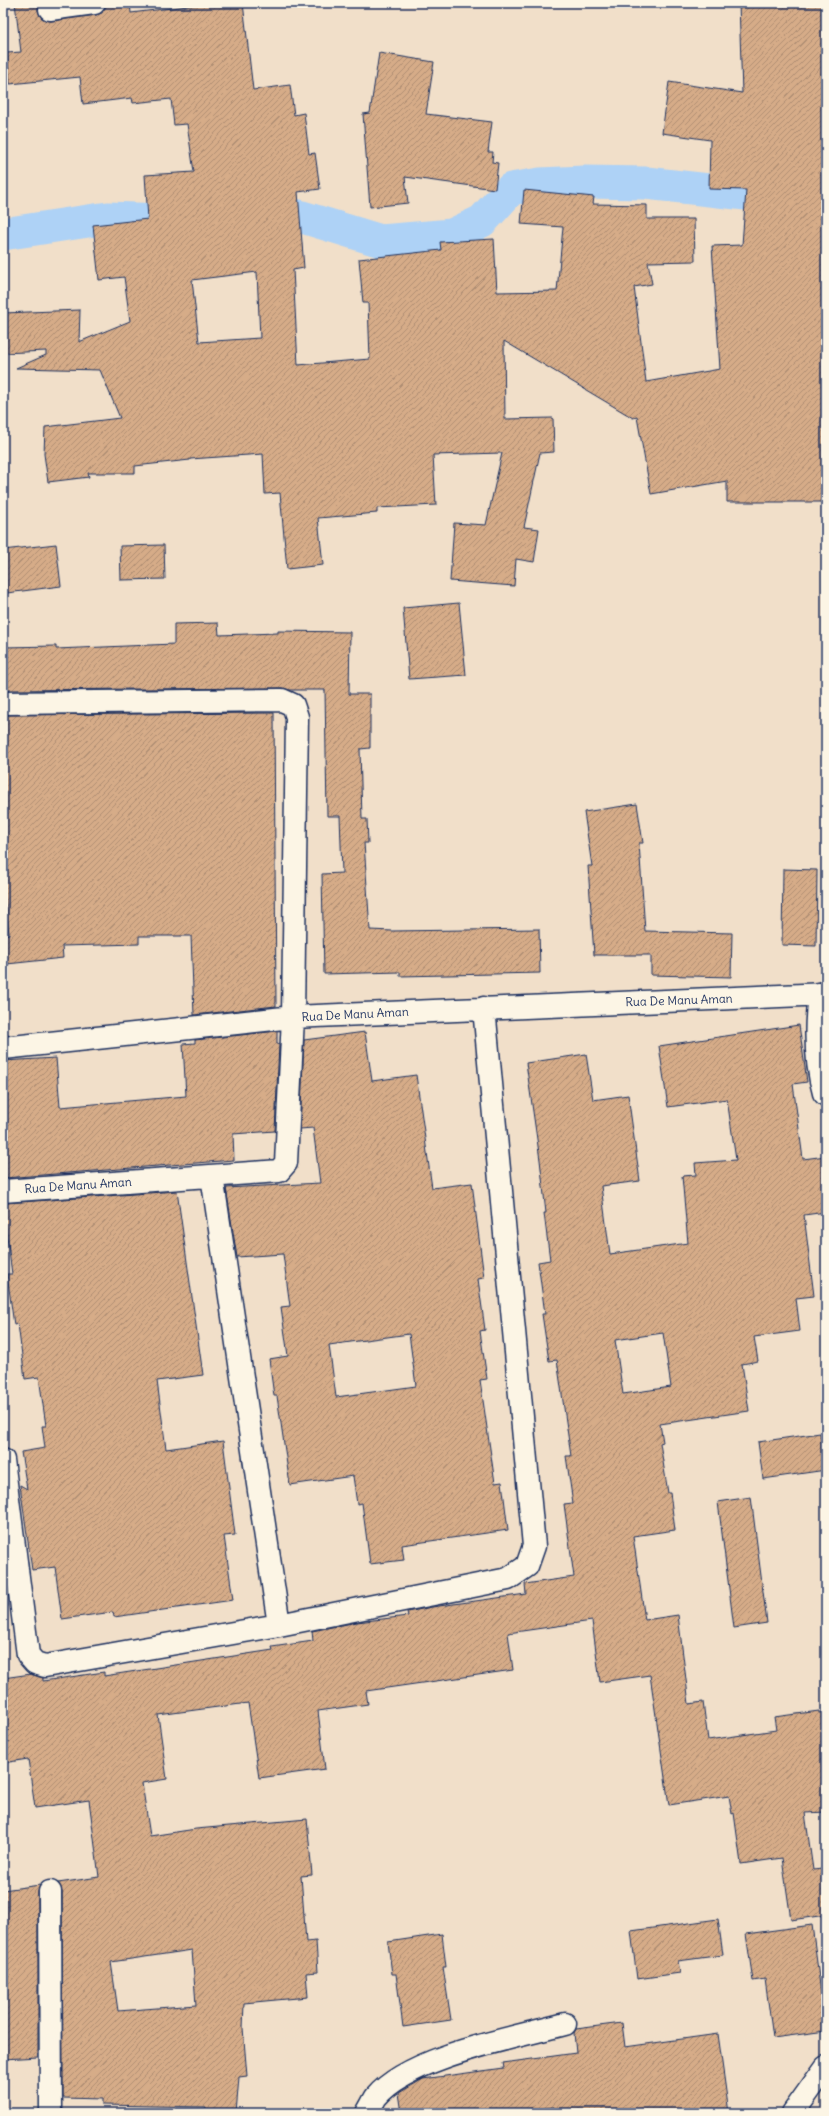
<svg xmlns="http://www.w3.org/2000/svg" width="829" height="2116" viewBox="0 0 829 2116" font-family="Delius,sans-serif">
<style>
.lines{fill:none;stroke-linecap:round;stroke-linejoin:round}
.canal{stroke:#aed2f6;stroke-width:33}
.building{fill:url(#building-hatch);stroke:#1b2f5e;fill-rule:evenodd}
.minor-casing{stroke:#1b2f5e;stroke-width:25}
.minor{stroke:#fcf5e5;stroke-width:22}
.labels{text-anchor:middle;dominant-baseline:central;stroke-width:3.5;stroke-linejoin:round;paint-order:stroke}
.street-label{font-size:12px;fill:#1b2f5e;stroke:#fcf5e5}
</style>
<defs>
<pattern id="building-hatch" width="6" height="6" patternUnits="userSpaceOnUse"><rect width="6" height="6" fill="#d6ac88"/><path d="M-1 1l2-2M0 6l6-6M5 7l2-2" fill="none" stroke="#ad8c72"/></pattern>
</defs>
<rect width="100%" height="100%" fill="#f1dfc9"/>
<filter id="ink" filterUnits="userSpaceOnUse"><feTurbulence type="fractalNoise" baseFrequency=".025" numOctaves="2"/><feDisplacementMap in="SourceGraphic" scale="8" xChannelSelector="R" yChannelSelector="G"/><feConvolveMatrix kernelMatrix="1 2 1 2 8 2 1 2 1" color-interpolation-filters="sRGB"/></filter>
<g filter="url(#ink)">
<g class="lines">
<path class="canal" d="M 255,212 L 276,212 L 299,216 L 381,241 L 452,235 L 482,221 L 511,189 L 540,184 L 584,182 L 646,183 L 826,203
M 3,234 L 108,218 L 163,220 L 190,216"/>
</g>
<path class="building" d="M 15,3 L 39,3 L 38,10 L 40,16 L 45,20 L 51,21 L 96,15 L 102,13 L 106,3 L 130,3 L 131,13 L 212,3 L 243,3 L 253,90 L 290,85 L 294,115 L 304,113 L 309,154 L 315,153 L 320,189 L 298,192 L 304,268 L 293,270 L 298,365 L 370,359 L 368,303 L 363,303 L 359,259 L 441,250 L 440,242 L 494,239 L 497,292 L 557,291 L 563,227 L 521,224 L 524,190 L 594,197 L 593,204 L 647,205 L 647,219 L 694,219 L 695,261 L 648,262 L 652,284 L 634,287 L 646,382 L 720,369 L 712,246 L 742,245 L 746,190 L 709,189 L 710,140 L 662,133 L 669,82 L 742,93 L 739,3 L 826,3 L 826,502 L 727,502 L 727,481 L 651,494 L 637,417 L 633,418 L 504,341 L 505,419 L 553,418 L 554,452 L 540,453 L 524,527 L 539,529 L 534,562 L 516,559 L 514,586 L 450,581 L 454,523 L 486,525 L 502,453 L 433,455 L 436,505 L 377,508 L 377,513 L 318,518 L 323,565 L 287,569 L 280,493 L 265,494 L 263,454 L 190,459 L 190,460 L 135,466 L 135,473 L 88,473 L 89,477 L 48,482 L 44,454 L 45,427 L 120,418 L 100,370 L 16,368 L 46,355 L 46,351 L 3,353 L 3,313 L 80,310 L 79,342 L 130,321 L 124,277 L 99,280 L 93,225 L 148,219 L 145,175 L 194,172 L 187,124 L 174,125 L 171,99 L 133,103 L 132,98 L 83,104 L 80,77 L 10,84 L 7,53 L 21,52 ZM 257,272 L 260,338 L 199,342 L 192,280 Z
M 379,53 L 434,62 L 426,114 L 492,122 L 488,152 L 493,152 L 492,162 L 498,163 L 495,189 L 405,177 L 408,203 L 370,207 L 363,114 L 370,113 Z
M 56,544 L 61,586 L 7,593 L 3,550 Z
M 164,545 L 165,579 L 121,580 L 120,546 Z
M 459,603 L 466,675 L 409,679 L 403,608 Z
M 218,623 L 219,635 L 278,633 L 278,631 L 350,632 L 349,694 L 370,694 L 370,748 L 360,749 L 362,819 L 367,819 L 368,843 L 364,843 L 370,930 L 392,931 L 539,929 L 540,973 L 400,976 L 400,972 L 324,974 L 322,874 L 342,873 L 340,816 L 327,816 L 325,690 L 289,690 L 282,688 L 3,690 L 3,647 L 56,646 L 56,649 L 174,644 L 174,624 Z
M 274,713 L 276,1006 L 194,1015 L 191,936 L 139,936 L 139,944 L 62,946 L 63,958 L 7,964 L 4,935 L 9,934 L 3,877 L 3,715 Z
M 637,804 L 643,843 L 639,843 L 645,931 L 732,933 L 731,977 L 651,975 L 651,955 L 594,955 L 588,866 L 592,866 L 584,812 Z
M 783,869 L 817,870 L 816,946 L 782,945 Z
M 799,1025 L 807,1082 L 793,1084 L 803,1159 L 826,1156 L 826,1212 L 804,1215 L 814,1296 L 796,1298 L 800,1331 L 754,1337 L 758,1361 L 742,1364 L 749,1411 L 660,1424 L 663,1442 L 660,1443 L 668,1493 L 670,1493 L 675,1530 L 633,1536 L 645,1620 L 678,1615 L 689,1704 L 703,1702 L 708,1740 L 776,1730 L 774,1717 L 819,1711 L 819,1713 L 826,1712 L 826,1812 L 805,1813 L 813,1870 L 822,1869 L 826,1897 L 826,1915 L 791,1920 L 782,1858 L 741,1864 L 734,1813 L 732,1814 L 729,1796 L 669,1805 L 650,1675 L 600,1682 L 592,1621 L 508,1633 L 513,1670 L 366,1691 L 368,1704 L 318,1711 L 325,1769 L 259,1778 L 248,1703 L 158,1715 L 167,1779 L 142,1783 L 150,1836 L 196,1829 L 307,1819 L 312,1875 L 301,1876 L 306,1942 L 316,1941 L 318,1972 L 306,1973 L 308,1997 L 244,2003 L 243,2028 L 247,2076 L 239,2077 L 236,2113 L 205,2113 L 206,2107 L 102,2105 L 102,2099 L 63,2098 L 62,1892 L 58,1883 L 99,1877 L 89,1800 L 35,1808 L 28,1759 L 3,1763 L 3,1678 L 31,1674 L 43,1678 L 43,1681 L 104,1672 L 104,1676 L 273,1650 L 272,1647 L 313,1641 L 312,1631 L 357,1622 L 408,1616 L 407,1612 L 432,1607 L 526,1594 L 525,1584 L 574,1577 L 564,1504 L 573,1503 L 566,1456 L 571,1456 L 557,1360 L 549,1361 L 542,1314 L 545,1314 L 538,1262 L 550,1260 L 544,1213 L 546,1213 L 540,1160 L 526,1063 L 586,1054 L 593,1100 L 628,1095 L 640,1181 L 601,1186 L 610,1254 L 688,1243 L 682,1176 L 696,1175 L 695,1163 L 736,1160 L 727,1099 L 668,1107 L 659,1046 ZM 663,1333 L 671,1387 L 623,1394 L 615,1340 ZM 192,1950 L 196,2005 L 118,2011 L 111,1962 Z
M 277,1031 L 277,1044 L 279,1044 L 275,1131 L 233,1134 L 234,1160 L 4,1178 L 3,1061 L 56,1058 L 60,1107 L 186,1096 L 183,1044 L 195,1043 L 195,1040 Z
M 365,1032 L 372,1081 L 416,1075 L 432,1188 L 472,1183 L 484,1278 L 478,1279 L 485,1330 L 480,1331 L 487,1379 L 480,1380 L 495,1483 L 502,1482 L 508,1530 L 402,1545 L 404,1560 L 370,1564 L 362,1503 L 357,1504 L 353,1476 L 290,1485 L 277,1396 L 274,1396 L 269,1359 L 288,1356 L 281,1307 L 290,1306 L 283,1254 L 237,1257 L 226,1188 L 320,1183 L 313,1128 L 300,1129 L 304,1040 ZM 409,1334 L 416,1386 L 336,1397 L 329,1345 Z
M 177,1191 L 203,1375 L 157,1381 L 166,1449 L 223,1441 L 235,1535 L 224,1536 L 233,1600 L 114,1617 L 113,1612 L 62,1619 L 55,1567 L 32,1570 L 20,1485 L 27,1489 L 21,1452 L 45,1448 L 42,1426 L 46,1426 L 39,1377 L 25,1379 L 18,1324 L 14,1325 L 7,1274 L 12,1274 L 3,1206 L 6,1206 L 6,1203 Z
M 820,1433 L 826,1470 L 763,1479 L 758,1442 Z
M 751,1497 L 767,1623 L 734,1628 L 718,1502 Z
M 40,1885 L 38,1892 L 38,2057 L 3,2059 L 3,1890 Z
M 718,1919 L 723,1955 L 678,1961 L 680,1973 L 637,1979 L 631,1931 Z
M 812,1925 L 826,2031 L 773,2038 L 765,1979 L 753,1981 L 746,1934 Z
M 442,1934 L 446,1967 L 443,1967 L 451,2020 L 403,2027 L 396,1974 L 392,1974 L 388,1942 Z
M 622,2023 L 625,2047 L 718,2034 L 729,2113 L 554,2113 L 554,2107 L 513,2113 L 402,2113 L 399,2093 L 423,2079 L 504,2068 L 503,2063 L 576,2053 L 574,2033 L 576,2029 Z"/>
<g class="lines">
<defs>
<path id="minor" d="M 50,9 L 94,3
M 3,703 L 282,700 L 293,705 L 297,717 L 293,1017 L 3,1048
M 819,994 C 815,1027 815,1061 824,1093 L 826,1095
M 212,1176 L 279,1625
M 3,1191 L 279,1171 L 286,1163 L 293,1017 L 826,994
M 3,1460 L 28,1655 L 35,1663 L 45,1666 L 279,1625 L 508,1579 L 527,1566 L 534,1546 L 484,1008
M 50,1892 L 51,2113
M 367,2113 C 370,2108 373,2102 376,2097 C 410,2056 514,2038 565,2024
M 793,2113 L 826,2067"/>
</defs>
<use href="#minor" class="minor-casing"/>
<use href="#minor" class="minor"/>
</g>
</g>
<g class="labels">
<g class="street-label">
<text transform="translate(679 1000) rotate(-2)">Rua De Manu Aman</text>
<text transform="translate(355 1014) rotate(-3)">Rua De Manu Aman</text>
<text transform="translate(78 1185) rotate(-4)">Rua De Manu Aman</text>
</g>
</g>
<rect width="829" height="2116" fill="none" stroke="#fcf5e5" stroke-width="16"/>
<rect x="8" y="8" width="813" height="2100" fill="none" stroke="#1b2f5e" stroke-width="1.5" filter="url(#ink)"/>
</svg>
